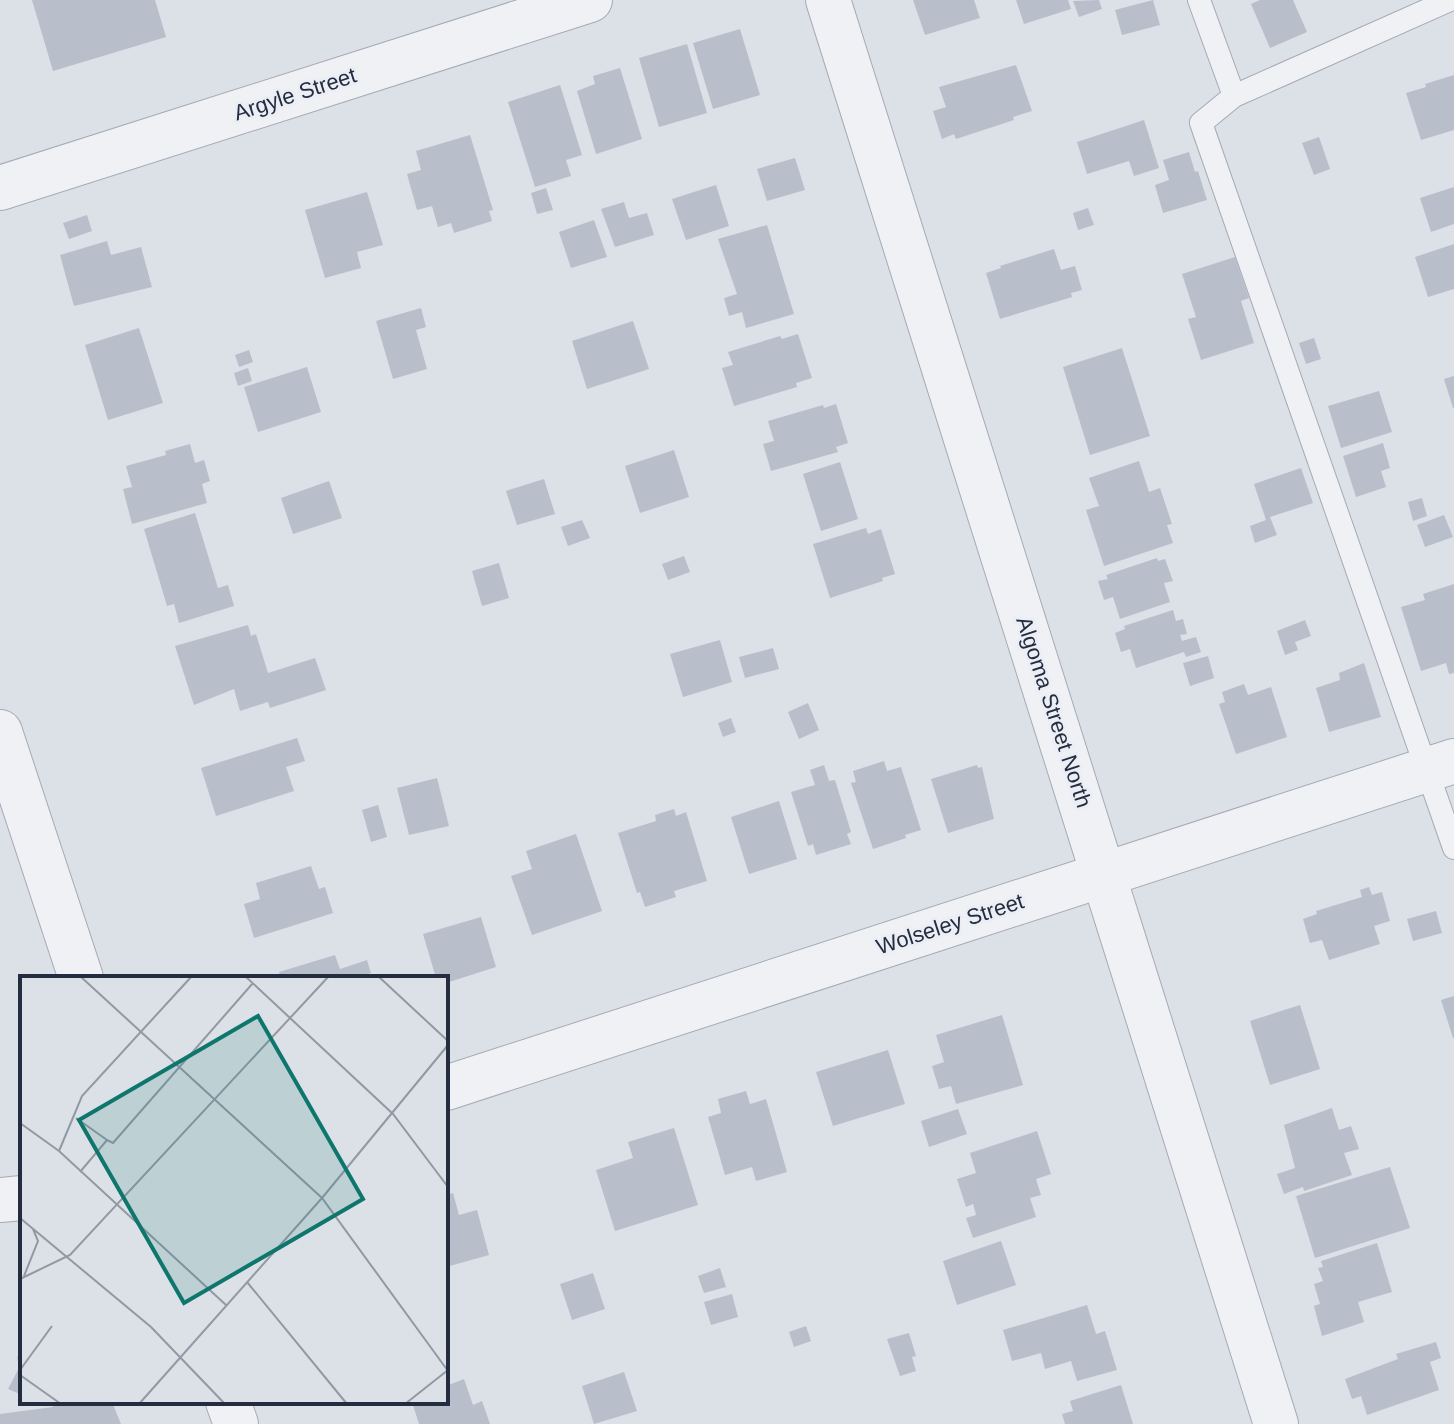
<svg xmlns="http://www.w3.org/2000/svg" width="1454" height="1424" viewBox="0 0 1454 1424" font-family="Arial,sans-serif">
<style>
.building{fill:#b8bfcb}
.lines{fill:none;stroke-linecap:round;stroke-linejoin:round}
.service-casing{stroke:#a5aab5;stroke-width:24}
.minor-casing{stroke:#a5aab5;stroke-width:46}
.tertiary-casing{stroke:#a5aab5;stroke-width:46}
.service{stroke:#eff1f5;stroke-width:22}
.minor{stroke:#eff1f5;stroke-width:44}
.tertiary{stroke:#eff1f5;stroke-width:44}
.labels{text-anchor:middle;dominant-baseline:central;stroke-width:6;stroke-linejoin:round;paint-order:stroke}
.street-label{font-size:22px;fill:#242d3f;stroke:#ebeff5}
.inset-road{fill:none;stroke:#9298a4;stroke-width:2}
.view{fill:#0f766e;fill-opacity:0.15;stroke:#0f766e;stroke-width:4}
.inset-edge{fill:none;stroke:#242d3f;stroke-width:4}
</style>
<rect width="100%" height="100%" fill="#dce0e7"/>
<path class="building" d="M 32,0 L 155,0 L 166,37 L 53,71 Z
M 913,0 L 974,0 L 980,18 L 925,35 Z
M 1016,0 L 1068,0 L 1071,9 L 1024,24 Z
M 1099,0 L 1102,9 L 1079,17 L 1073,1 Z
M 1153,0 L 1160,25 L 1122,35 L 1115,10 Z
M 1260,0 L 1293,0 L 1307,32 L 1270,48 L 1251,4 Z
M 740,29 L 760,95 L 713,109 L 693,43 Z
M 687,44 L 707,113 L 659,127 L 639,58 Z
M 1016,65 L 1032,111 L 1013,117 L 1014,120 L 956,139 L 954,134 L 942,139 L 933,111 L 946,107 L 939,87 Z
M 620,68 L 642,139 L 596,154 L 577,91 L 595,84 L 593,76 Z
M 1454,75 L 1454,130 L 1421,140 L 1406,93 L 1426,87 L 1425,84 Z
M 560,85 L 582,155 L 566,160 L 571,176 L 535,187 L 508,102 Z
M 1144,120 L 1159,168 L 1134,176 L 1129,161 L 1087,174 L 1077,142 Z
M 470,135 L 493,210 L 489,211 L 492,221 L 454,233 L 451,223 L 438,227 L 432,206 L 417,210 L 407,174 L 421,170 L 416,151 Z
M 1319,137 L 1330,169 L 1314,175 L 1302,143 Z
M 1189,152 L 1195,172 L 1198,171 L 1207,200 L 1163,213 L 1155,185 L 1169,180 L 1163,160 Z
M 795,158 L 805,190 L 767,201 L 757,169 Z
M 716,185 L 729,226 L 686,240 L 672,199 Z
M 1454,187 L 1454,224 L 1431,232 L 1420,198 Z
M 546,188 L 553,210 L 537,214 L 531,193 Z
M 367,192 L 383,245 L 357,252 L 361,268 L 325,278 L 305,210 Z
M 624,202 L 629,218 L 647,213 L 654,235 L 615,247 L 601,209 Z
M 1088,208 L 1094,225 L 1078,230 L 1073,213 Z
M 87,215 L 92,231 L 69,239 L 63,223 Z
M 594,220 L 607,257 L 571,268 L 559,232 Z
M 767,225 L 794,314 L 746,328 L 742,312 L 729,316 L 724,298 L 737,294 L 718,239 Z
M 107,241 L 111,255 L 141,247 L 152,287 L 74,306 L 60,255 Z
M 1454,244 L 1454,289 L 1428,297 L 1415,257 Z
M 1054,249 L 1061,270 L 1075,266 L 1082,290 L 1071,293 L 1072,297 L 1000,319 L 986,273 L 1001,268 L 1000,266 Z
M 1235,257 L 1249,298 L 1241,301 L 1254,343 L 1201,360 L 1188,319 L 1196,317 L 1182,274 Z
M 421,308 L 426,327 L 416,330 L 427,369 L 393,379 L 376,321 Z
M 633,321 L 649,369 L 587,389 L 572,341 Z
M 139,328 L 163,403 L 108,420 L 85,345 Z
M 798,334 L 812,378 L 796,383 L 797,387 L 734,406 L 722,368 L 733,365 L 728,352 L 780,336 L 782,339 Z
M 1314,338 L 1321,359 L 1306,364 L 1299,343 Z
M 1122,348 L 1150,436 L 1090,455 L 1063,367 Z
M 249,350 L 253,362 L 239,367 L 235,355 Z
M 307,367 L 321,412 L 258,432 L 244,387 Z
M 248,368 L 252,381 L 238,386 L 234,373 Z
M 1454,376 L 1454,408 L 1453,408 L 1444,379 Z
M 1379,391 L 1392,432 L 1341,448 L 1328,406 Z
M 836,404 L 848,443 L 836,447 L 838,452 L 771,471 L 763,444 L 774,441 L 768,421 L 823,405 L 824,408 Z
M 1383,443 L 1390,468 L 1381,471 L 1386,487 L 1356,497 L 1343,456 Z
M 190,444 L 195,463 L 204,460 L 210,481 L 202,484 L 207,503 L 132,524 L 123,489 L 132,487 L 126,466 L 166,455 L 165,451 Z
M 674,450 L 689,497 L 640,513 L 625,466 Z
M 1139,461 L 1149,492 L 1160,488 L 1172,524 L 1167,525 L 1173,543 L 1104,566 L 1086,510 L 1099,506 L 1089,478 Z
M 840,462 L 858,519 L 821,531 L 803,474 Z
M 1301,468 L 1313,503 L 1270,517 L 1277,535 L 1255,543 L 1250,526 L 1266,520 L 1254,484 Z
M 544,479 L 555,514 L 517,525 L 506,491 Z
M 329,481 L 342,518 L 293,534 L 281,498 Z
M 1422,498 L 1427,516 L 1413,521 L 1408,502 Z
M 195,513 L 218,588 L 228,585 L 234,606 L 179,623 L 174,604 L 167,606 L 144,529 Z
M 1444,515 L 1453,537 L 1425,547 L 1417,525 Z
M 582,520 L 590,538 L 568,546 L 561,527 Z
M 866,528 L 868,534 L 881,529 L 895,574 L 882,578 L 883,581 L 830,598 L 813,544 Z
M 684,556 L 690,572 L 668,580 L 662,564 Z
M 1157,558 L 1158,561 L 1165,559 L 1173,581 L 1164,583 L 1170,602 L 1120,619 L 1113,597 L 1104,600 L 1098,581 L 1108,579 L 1106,575 Z
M 499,563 L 509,598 L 482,606 L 472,571 Z
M 1454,584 L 1454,673 L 1449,674 L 1446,663 L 1421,671 L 1401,607 L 1425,600 L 1423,594 Z
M 1173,610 L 1176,621 L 1183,619 L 1187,634 L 1180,635 L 1182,641 L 1196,637 L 1201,652 L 1186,657 L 1184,652 L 1136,668 L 1130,649 L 1121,652 L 1115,633 L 1125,629 L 1124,626 Z
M 1305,620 L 1311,636 L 1295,642 L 1298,650 L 1285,655 L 1277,631 Z
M 248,625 L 251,636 L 256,634 L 268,673 L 315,658 L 326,690 L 270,708 L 268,702 L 240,711 L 234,689 L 194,705 L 175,646 Z
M 720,640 L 732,682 L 683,697 L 670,654 Z
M 773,648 L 779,669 L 745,678 L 739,657 Z
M 1208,656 L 1214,678 L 1190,686 L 1183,663 Z
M 1364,663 L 1381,717 L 1329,732 L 1316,688 L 1340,680 L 1339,673 Z
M 1244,684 L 1248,695 L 1271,687 L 1287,737 L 1236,754 L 1219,704 L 1225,702 L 1222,692 Z
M 808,703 L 819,730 L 799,739 L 788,712 Z
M 731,718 L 736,732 L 723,737 L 718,723 Z
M 297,738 L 305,761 L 286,767 L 294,791 L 216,816 L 201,768 Z
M 884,761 L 887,771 L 901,767 L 921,830 L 905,835 L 906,838 L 873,849 L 851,783 L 856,782 L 853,771 Z
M 824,765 L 829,781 L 835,780 L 851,832 L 847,834 L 851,844 L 816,855 L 813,844 L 808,846 L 791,792 L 815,785 L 810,770 Z
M 977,765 L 978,768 L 982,767 L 994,819 L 948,833 L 931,779 Z
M 437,778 L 449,826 L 409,835 L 397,788 Z
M 779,801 L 797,859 L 749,874 L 731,817 Z
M 378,805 L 387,837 L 371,842 L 362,810 Z
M 674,809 L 676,816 L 686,812 L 707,881 L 674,891 L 676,897 L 645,907 L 640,892 L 637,893 L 618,833 L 656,821 L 655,815 Z
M 576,834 L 602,911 L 532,935 L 511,876 L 532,869 L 526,851 Z
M 311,866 L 319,889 L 325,887 L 333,913 L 254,938 L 244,904 L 260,899 L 256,883 Z
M 1369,887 L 1372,895 L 1382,892 L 1390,921 L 1374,926 L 1380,944 L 1329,960 L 1322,940 L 1310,943 L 1303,919 L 1317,914 L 1316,911 L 1362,897 L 1360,890 Z
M 1436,911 L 1442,933 L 1413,941 L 1407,919 Z
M 481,917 L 496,967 L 446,983 L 446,978 L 436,978 L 423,934 Z
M 335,955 L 340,969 L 367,960 L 371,973 L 362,976 L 363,978 L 281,978 L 279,972 Z
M 1454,996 L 1454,1038 L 1453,1038 L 1441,1000 Z
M 1300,1005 L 1320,1069 L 1270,1085 L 1250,1021 Z
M 1002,1015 L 1023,1085 L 956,1104 L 951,1086 L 939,1089 L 932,1066 L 944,1062 L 936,1035 Z
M 888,1050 L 905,1104 L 833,1126 L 816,1072 Z
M 746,1091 L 750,1104 L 766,1099 L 787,1172 L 756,1181 L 752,1167 L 725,1175 L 708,1117 L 721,1113 L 718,1099 Z
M 1332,1108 L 1339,1130 L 1351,1126 L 1359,1149 L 1344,1153 L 1352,1175 L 1304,1191 L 1303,1187 L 1284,1194 L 1277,1174 L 1295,1168 L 1284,1125 Z
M 958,1109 L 967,1134 L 929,1147 L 921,1121 Z
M 674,1128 L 698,1205 L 615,1231 L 596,1170 L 633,1158 L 628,1142 Z
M 1037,1131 L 1051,1174 L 1036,1179 L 1041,1195 L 1030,1198 L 1036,1217 L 973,1238 L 966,1218 L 976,1215 L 973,1204 L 966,1207 L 957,1179 L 976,1173 L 970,1153 Z
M 1390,1167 L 1410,1228 L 1315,1258 L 1296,1196 Z
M 453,1193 L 459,1215 L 477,1210 L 489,1255 L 446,1267 L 446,1195 Z
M 1001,1241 L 1016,1285 L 957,1305 L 943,1261 Z
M 1377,1243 L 1392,1292 L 1358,1302 L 1364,1322 L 1322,1336 L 1314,1306 L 1320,1304 L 1314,1284 L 1323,1281 L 1318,1268 L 1323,1267 L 1321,1261 Z
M 720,1268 L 726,1287 L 704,1293 L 698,1276 Z
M 593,1273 L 605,1309 L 572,1320 L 560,1284 Z
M 732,1294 L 738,1317 L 711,1325 L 704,1302 Z
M 1087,1305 L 1096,1334 L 1105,1331 L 1117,1370 L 1077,1381 L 1071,1361 L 1045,1369 L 1041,1353 L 1012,1361 L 1003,1330 Z
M 806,1326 L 811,1341 L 794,1347 L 789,1332 Z
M 909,1333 L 916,1356 L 912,1357 L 916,1371 L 900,1376 L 887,1339 Z
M 1436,1342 L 1441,1358 L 1430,1362 L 1439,1390 L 1367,1415 L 1361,1396 L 1352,1399 L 1345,1379 L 1398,1359 L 1396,1354 Z
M 22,1350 L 22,1395 L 8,1389 L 20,1366 L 17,1358 Z
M 624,1372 L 637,1411 L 594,1424 L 582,1386 Z
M 464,1379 L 473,1405 L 482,1401 L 490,1424 L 419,1424 L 412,1402 L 446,1402 L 446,1386 Z
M 1121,1385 L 1133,1424 L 1065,1424 L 1062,1414 L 1073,1411 L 1070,1401 Z
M 51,1402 L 112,1402 L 121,1424 L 0,1424 L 0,1414 L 53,1407 Z"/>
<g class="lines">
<defs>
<path id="service" d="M 1199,0 L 1234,96 L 1201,123 L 1454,848
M 1234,96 L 1450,0"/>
<path id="minor" d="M 0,188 L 590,0
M 446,1088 L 1454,761
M 0,1200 L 22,1198"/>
<path id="tertiary" d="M 828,0 L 1276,1424
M 0,732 L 81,978
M 228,1402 L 236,1424"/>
</defs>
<use href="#service" class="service-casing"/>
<use href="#minor" class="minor-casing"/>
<use href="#tertiary" class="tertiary-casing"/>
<use href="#service" class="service"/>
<use href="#minor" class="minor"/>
<use href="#tertiary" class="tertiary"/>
</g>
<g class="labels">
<g class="street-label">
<text transform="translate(295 94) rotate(-18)">Argyle Street</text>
<text transform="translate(1054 712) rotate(72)">Algoma Street North</text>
<text transform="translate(950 924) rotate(-18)">Wolseley Street</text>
</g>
</g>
<g transform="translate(20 976)">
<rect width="428" height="428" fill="#dce0e7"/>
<path class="inset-road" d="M 60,0 L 302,222 L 428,395M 225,0 L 373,138 L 428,211M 358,0 L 428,65M 56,142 L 87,164M 0,147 L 39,175 L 206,329M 39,175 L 62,120 L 172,0M 60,196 L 87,164 L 93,167 L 233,7M 0,242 L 131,351 L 205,428M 4,300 L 18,265 L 13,253M 0,303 L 50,279 L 309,0M 227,306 L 327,428M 0,394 L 32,350M 0,399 L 41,428M 119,428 L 302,222 L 428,69M 385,428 L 428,394"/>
<path class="view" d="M 238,40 L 343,223 L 164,327 L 59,144 Z"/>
<rect width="428" height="428" class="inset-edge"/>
</g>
</svg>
